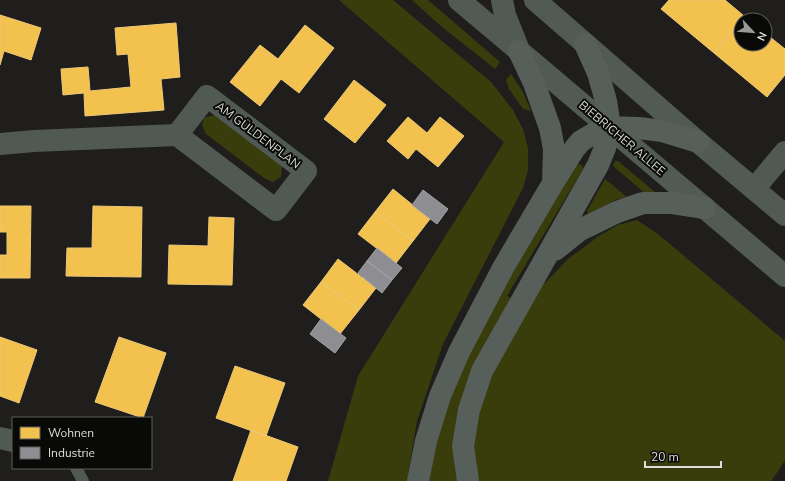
<svg xmlns="http://www.w3.org/2000/svg" width="785" height="481" viewBox="0 0 785 481" font-family="'Nunito Sans',sans-serif">
<style>
.green{fill:#393c0b}
.homes{fill:#f2c14e;stroke:#ecc978}
.industry{fill:#8d8d92;stroke:#a5a5a8}
.lines{fill:none;stroke-linecap:round;stroke-linejoin:round}
.lane{stroke:#505954;stroke-width:12}
.street{stroke:#505954;stroke-width:22}
.secondary{stroke:#525a56;stroke-width:22}
.highway{stroke:#565f59;stroke-width:22}
.labels{text-anchor:middle;dominant-baseline:central;stroke-width:4;stroke-linejoin:round;paint-order:stroke}
.street-label{font-size:12px;fill:#dddddb;stroke:#090908}
</style>
<rect width="100%" height="100%" fill="#1f1e1d"/>
<path class="green" d="M 339,0 L 393,0 L 491,82 L 513,110 L 523,129 L 528,148 L 528,170 L 523,188 L 443,344 L 417,421 L 407,481 L 328,481 L 358,376 L 504,142 Z
M 412,0 L 428,0 L 500,62 L 495,69 L 442,27 Z
M 511,74 L 523,92 L 531,111 L 523,109 L 509,89 L 506,80 Z
M 214,115 L 282,166 L 281,177 L 273,182 L 264,178 L 206,134 L 202,125 L 204,118 Z
M 615,161 L 618,161 L 654,191 L 654,193 L 646,194 L 613,166 Z
M 579,164 L 582,165 L 583,168 L 580,174 L 507,296 L 526,306 L 544,284 L 568,259 L 591,242 L 597,237 L 618,225 L 637,220 L 658,234 L 785,341 L 785,460 L 779,470 L 771,481 L 426,481 L 434,436 L 472,343 L 575,165 Z
M 605,179 L 627,197 L 615,200 L 588,214 L 587,211 Z"/>
<path class="homes" d="M 669,0 L 725,0 L 744,16 L 714,53 L 661,9 Z
M 0,15 L 41,28 L 31,60 L 4,51 L 0,65 Z
M 741,20 L 741,44 L 765,44 L 765,33 L 785,49 L 785,75 L 767,97 L 714,53 Z
M 176,23 L 180,77 L 161,79 L 164,110 L 85,116 L 84,93 L 63,95 L 61,69 L 88,67 L 90,91 L 131,87 L 128,54 L 117,55 L 115,28 Z
M 305,25 L 334,48 L 299,93 L 281,79 L 260,106 L 230,82 L 260,45 L 278,59 Z
M 354,80 L 386,105 L 355,143 L 324,119 Z
M 408,117 L 427,133 L 440,117 L 464,136 L 438,167 L 416,149 L 408,159 L 387,141 Z
M 393,189 L 430,219 L 413,241 L 375,212 Z
M 0,206 L 31,206 L 30,278 L 0,278 L 0,255 L 7,255 L 7,232 L 0,232 Z
M 93,206 L 142,207 L 141,277 L 66,276 L 67,248 L 92,248 Z
M 375,212 L 413,241 L 396,263 L 358,234 Z
M 209,217 L 234,218 L 232,285 L 168,284 L 169,245 L 208,246 Z
M 338,259 L 376,288 L 359,310 L 321,282 Z
M 321,282 L 359,310 L 340,334 L 303,305 Z
M 0,337 L 37,350 L 19,403 L 0,396 Z
M 119,337 L 166,353 L 143,418 L 95,402 Z
M 235,366 L 285,383 L 266,436 L 216,418 Z
M 251,430 L 298,447 L 286,481 L 233,481 Z"/>
<path class="industry" d="M 423,190 L 448,209 L 437,224 L 412,205 Z
M 377,248 L 402,268 L 392,280 L 367,261 Z
M 367,261 L 392,280 L 382,293 L 358,273 Z
M 321,319 L 346,338 L 335,353 L 310,334 Z"/>
<g class="lines">
<path class="lane" d="M 76,468 L 83,481"/>
<path class="street" d="M 0,144 L 34,141 L 177,135 L 276,210 L 306,171 L 207,96 L 177,135
M 754,189 L 785,152
M 0,438 L 13,441"/>
<path class="secondary" d="M 459,0 L 785,276
M 502,0 L 505,15 L 519,50
M 535,0 L 698,142 L 785,215"/>
<path class="highway" d="M 519,51 L 534,83 L 550,128 L 554,149 L 553,183
M 555,250 L 580,230 L 617,212 L 643,203 L 672,203 L 705,208
M 418,481 L 426,441 L 440,396 L 459,352 L 503,268 L 553,183 L 575,148 L 581,141 L 593,134 L 610,127 L 639,128 L 662,131 L 698,142
M 468,481 L 463,446 L 469,410 L 482,371 L 598,165 L 605,148 L 610,127 L 606,101 L 598,73 L 585,44"/>
</g>
<g class="labels">
<g class="street-label">
<text transform="translate(258 135) rotate(37)">AM GÜLDENPLAN</text>
<text transform="translate(622 138) rotate(40)">BIEBRICHER ALLEE</text>
</g>
</g>
<rect x="12" y="417" width="140" height="52" fill="#090908" stroke="#5e5e5c"/>
<rect x="20" y="427" width="20" height="12" fill="#f2c14e" stroke="#5e5e5c"/>
<text x="48" y="437" font-size="12" fill="#dddddb">Wohnen</text>
<rect x="20" y="447" width="20" height="12" fill="#8d8d92" stroke="#5e5e5c"/>
<text x="48" y="457" font-size="12" fill="#dddddb">Industrie</text>
<g transform="translate(753 32) rotate(116)"><circle r="19" fill="#090908" stroke="#5e5e5c"/>
<path d="M0-3L7 15L0 10L-7 15Z" fill="#9a9a98"/>
<text y="-6" font-size="11" font-weight="bold" text-anchor="middle" fill="#dddddb">N</text>
</g>
<path d="M645 461v6h76v-6" fill="none" stroke="#dddddb" stroke-width="2"/>
<text x="651" y="461" font-size="12" fill="#dddddb" stroke="#090908" stroke-width="3" paint-order="stroke">20 m</text>
</svg>
